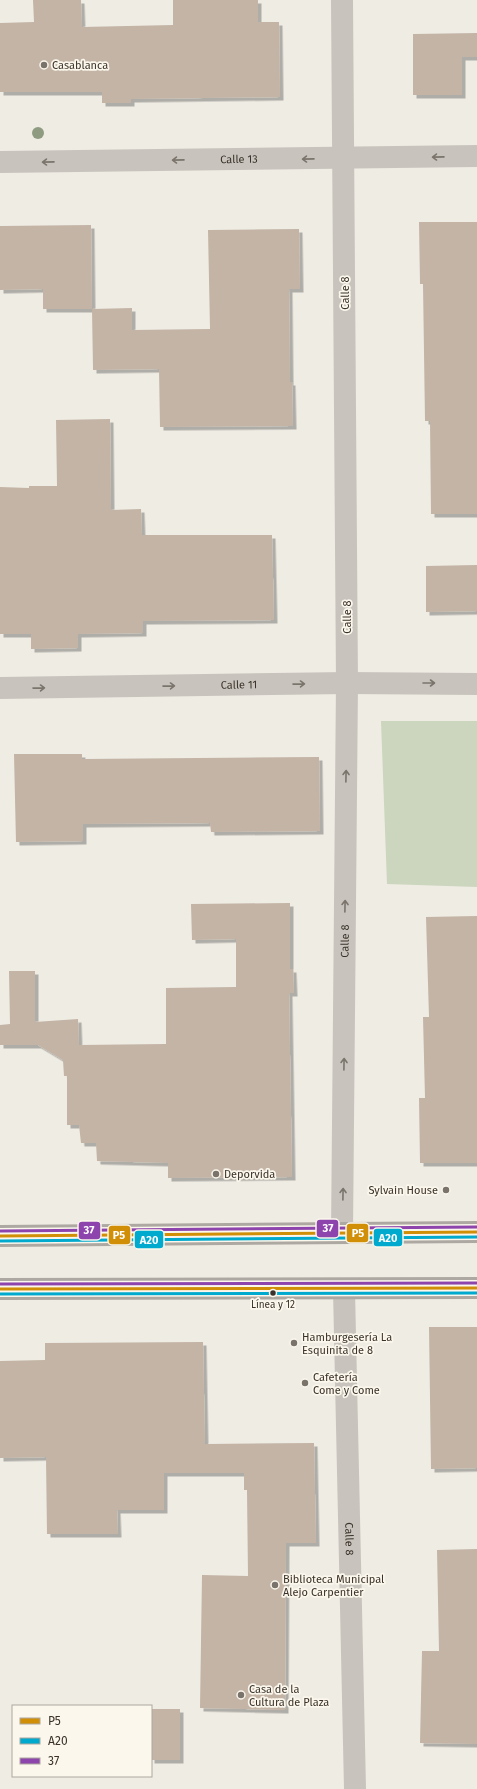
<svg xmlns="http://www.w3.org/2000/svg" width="477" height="1789" viewBox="0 0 477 1789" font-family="'Fira Sans',sans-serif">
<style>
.green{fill:#ccd5be}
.building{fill:#c3b4a6;filter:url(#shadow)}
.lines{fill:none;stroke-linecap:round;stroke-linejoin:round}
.street{stroke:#c8c4bd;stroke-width:22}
.primary{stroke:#ada9a2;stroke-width:22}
.bus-1-casing{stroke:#fbf7ed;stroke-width:6}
.bus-2-casing{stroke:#fbf7ed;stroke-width:6}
.bus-3-casing{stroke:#fbf7ed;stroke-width:6}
.bus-1{stroke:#d18f08;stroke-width:3}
.bus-2{stroke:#00a9ce;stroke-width:3}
.bus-3{stroke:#8e44ad;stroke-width:3}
.tree{fill:#8f9b80}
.oneway{stroke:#7a746c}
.poi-dot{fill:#79736b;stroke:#fbf7ed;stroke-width:1.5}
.bus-dot{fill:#3a322a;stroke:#fbf7ed;stroke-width:1.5}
.labels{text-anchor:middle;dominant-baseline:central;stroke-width:3.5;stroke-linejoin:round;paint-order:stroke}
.bus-label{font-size:10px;fill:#3a322a;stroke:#fbf7ed}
.poi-label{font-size:11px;fill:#3a322a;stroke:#fbf7ed;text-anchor:start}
.street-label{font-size:11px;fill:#3a322a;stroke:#fbf7ed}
.line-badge{stroke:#fbf7ed;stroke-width:1.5}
.badge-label{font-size:11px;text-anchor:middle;font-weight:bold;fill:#fff}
</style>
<defs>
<filter id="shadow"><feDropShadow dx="3.5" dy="3.5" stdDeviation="0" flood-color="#0004"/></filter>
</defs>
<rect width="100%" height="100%" fill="#efece4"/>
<path class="green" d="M 381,721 L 477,721 L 477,887 L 387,884 Z"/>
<path class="building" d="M 33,0 L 81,0 L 82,27 L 173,25 L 173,0 L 258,0 L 258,22 L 279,22 L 280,97 L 131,99 L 131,103 L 102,103 L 102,92 L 0,92 L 0,23 L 34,22 Z
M 477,33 L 477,57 L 462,57 L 462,95 L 413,95 L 413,34 Z
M 419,222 L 477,222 L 477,514 L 431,514 L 430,421 L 425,421 L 423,284 L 420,284 Z
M 91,225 L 92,309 L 43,309 L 43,289 L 0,290 L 0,226 Z
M 299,229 L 300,289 L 289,289 L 290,382 L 292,382 L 293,426 L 160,427 L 159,369 L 93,370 L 92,309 L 132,308 L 132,330 L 210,329 L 208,230 Z
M 110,419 L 111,510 L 141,509 L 142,535 L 272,535 L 274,620 L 143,621 L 143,633 L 78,634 L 78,648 L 31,649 L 31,634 L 0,634 L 0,487 L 29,488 L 29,486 L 57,486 L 56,420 Z
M 477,565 L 477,611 L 426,612 L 426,566 Z
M 14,754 L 82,754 L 82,759 L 319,757 L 320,831 L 211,832 L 210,823 L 83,824 L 83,841 L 16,842 Z
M 290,903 L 290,969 L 293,969 L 294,993 L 289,993 L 292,1177 L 168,1178 L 168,1163 L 97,1161 L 96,1143 L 81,1143 L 79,1125 L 67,1125 L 67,1076 L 64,1076 L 63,1060 L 38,1045 L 0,1045 L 0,1025 L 10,1024 L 9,971 L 35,971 L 35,1022 L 78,1019 L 79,1045 L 166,1044 L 166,988 L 236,987 L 236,939 L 192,940 L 191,904 Z
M 477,916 L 477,1163 L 420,1163 L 419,1098 L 425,1098 L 423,1017 L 429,1017 L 426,917 Z
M 429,1327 L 477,1327 L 477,1468 L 431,1469 Z
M 203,1342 L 205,1444 L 314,1443 L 316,1543 L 286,1543 L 285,1710 L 200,1708 L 202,1575 L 248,1576 L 247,1490 L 244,1490 L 244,1473 L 164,1473 L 164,1510 L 117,1510 L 118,1534 L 47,1534 L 46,1457 L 0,1458 L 0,1361 L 45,1360 L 45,1343 Z
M 477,1549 L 477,1744 L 420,1743 L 422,1651 L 439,1651 L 437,1550 Z
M 151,1709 L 180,1709 L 180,1760 L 151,1760 Z"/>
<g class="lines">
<g class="street">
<path id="s1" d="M 0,162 L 477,156"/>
<path id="s2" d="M 0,688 L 347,683 L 477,684"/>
<path id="s3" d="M 342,1233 L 347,683 L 342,0"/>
<path id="s4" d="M 344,1290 L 355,1789"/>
</g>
<path class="primary" d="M 0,1236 L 477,1232
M 0,1289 L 477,1288"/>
<defs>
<path id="bus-1" d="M 0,1236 L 477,1232
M 0,1289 L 477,1288"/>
<path id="bus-2" d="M 0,1241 L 477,1237
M 0,1294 L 477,1293"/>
<path id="bus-3" d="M 0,1231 L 477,1227
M 0,1284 L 477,1283"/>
</defs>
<use href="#bus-1" class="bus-1-casing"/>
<use href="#bus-2" class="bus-2-casing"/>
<use href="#bus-3" class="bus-3-casing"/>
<use href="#bus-1" class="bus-1"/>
<use href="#bus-2" class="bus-2"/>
<use href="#bus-3" class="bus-3"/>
</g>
<circle class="tree" cx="38" cy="133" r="6"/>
<defs><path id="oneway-shaft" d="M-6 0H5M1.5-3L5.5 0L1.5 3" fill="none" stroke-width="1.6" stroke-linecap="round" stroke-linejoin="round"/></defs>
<g class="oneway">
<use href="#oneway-shaft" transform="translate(438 157) rotate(179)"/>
<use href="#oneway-shaft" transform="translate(308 159) rotate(179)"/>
<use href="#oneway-shaft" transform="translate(178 160) rotate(179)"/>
<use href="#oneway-shaft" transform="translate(48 162) rotate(179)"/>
<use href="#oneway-shaft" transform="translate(429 683)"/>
<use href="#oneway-shaft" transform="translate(299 684) rotate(-1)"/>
<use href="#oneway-shaft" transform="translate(169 686) rotate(-1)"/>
<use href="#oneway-shaft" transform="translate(39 688) rotate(-1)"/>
<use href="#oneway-shaft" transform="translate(346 776) rotate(-89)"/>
<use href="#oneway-shaft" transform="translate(345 906) rotate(-89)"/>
<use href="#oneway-shaft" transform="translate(344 1064) rotate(-89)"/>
<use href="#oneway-shaft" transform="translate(343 1194) rotate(-89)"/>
</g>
<g class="poi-dot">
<circle cx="44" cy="65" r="4"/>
<circle cx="216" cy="1174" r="4"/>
<circle cx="446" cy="1190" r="4"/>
<circle cx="294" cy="1343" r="4"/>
<circle cx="305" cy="1383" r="4"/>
<circle cx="275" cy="1585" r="4"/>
<circle cx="241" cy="1695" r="4"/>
</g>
<circle class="bus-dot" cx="273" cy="1293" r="3.5"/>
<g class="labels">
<g class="bus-label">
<text x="273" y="1305">Línea y 12</text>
</g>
<g class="poi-label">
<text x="52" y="65">Casablanca</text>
<text x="224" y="1174">Deporvida</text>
<text x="438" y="1190" text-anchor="end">Sylvain House</text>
<text x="302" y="1337">Hamburgesería La<tspan x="302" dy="13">Esquinita de 8</tspan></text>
<text x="313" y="1377">Cafetería<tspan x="313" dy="13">Come y Come</tspan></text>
<text x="283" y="1579">Biblioteca Municipal<tspan x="283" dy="13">Alejo Carpentier</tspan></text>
<text x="249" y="1689">Casa de la<tspan x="249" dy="13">Cultura de Plaza</tspan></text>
</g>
<g class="street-label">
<text stroke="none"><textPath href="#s1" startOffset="239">Calle 13</textPath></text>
<text transform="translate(345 293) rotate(-90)">Calle 8</text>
<text transform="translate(347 617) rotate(-90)">Calle 8</text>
<text stroke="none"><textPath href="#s2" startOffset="239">Calle 11</textPath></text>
<text stroke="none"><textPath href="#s3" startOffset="292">Calle 8</textPath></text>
<text stroke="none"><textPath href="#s4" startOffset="249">Calle 8</textPath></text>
</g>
</g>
<g class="line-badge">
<rect x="316" y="1219" width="23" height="19" rx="4" fill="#8e44ad"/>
<rect x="78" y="1221" width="23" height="19" rx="4" fill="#8e44ad"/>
<rect x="346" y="1223" width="23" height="20" rx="4" fill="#d18f08"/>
<rect x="108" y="1225" width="23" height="20" rx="4" fill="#d18f08"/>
<rect x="373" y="1228" width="30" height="19" rx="4" fill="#00a9ce"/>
<rect x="134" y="1230" width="30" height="19" rx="4" fill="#00a9ce"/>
</g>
<g class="badge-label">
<text x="328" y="1232">37</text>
<text x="89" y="1234">37</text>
<text x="358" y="1237">P5</text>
<text x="119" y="1239">P5</text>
<text x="388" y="1242">A20</text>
<text x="149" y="1244">A20</text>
</g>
<rect x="12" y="1705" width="140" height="72" fill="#fbf7ed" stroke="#aea89f"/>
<rect x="20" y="1718" width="20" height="6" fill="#d18f08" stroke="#aea89f"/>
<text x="48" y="1725" font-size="12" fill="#3a322a">P5</text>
<rect x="20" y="1738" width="20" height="6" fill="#00a9ce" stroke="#aea89f"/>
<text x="48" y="1745" font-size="12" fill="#3a322a">A20</text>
<rect x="20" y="1758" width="20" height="6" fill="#8e44ad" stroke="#aea89f"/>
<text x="48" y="1765" font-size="12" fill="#3a322a">37</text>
</svg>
